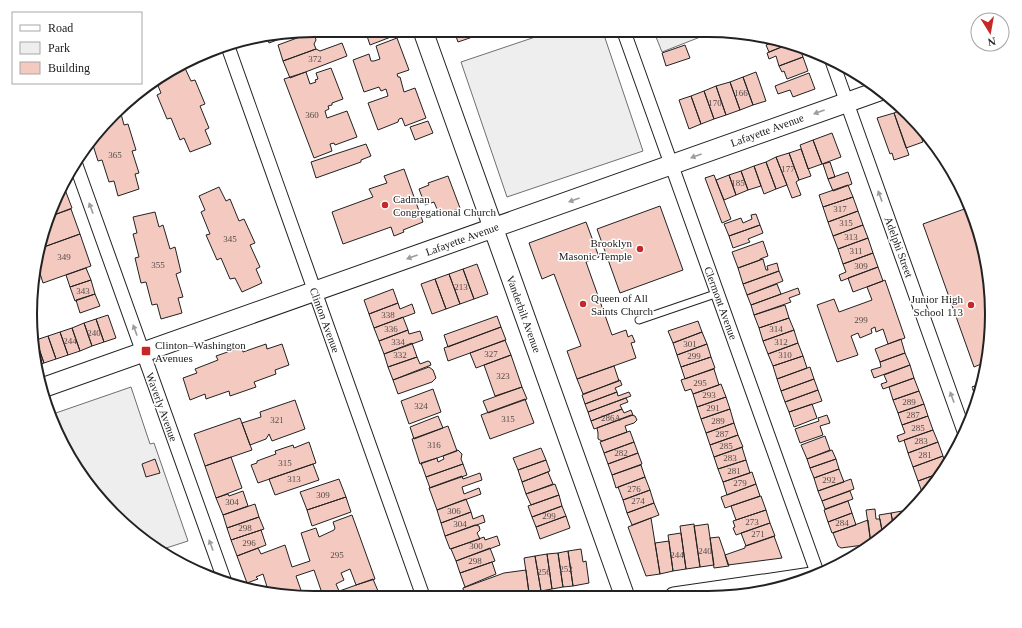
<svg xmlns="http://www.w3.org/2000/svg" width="1022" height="628" viewBox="0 0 1022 628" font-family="'Times New Roman',serif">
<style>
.green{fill:#eee;stroke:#6f6f6f}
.parking{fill:#ededed;stroke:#6f6f6f}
.building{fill:#f3c9c0;stroke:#222}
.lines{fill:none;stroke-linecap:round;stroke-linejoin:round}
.lane-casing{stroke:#222;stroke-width:9}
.street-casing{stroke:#222;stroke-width:15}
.secondary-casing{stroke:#222;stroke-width:21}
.lane{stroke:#fff;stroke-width:7}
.street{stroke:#fff;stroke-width:13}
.secondary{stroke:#fff;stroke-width:19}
.fence{stroke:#222;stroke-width:1;stroke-dasharray:5 2;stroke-linecap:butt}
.oneway{fill:#9c9c9c}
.poi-dot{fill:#c62828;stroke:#fff;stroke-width:1.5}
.labels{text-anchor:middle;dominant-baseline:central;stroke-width:3;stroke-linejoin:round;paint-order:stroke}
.number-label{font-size:9px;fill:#564c4a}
.street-label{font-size:11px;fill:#222;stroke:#fff}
.poi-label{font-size:11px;fill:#222;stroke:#fff;text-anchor:start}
.rim{fill:none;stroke:#222;stroke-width:2}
</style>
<rect width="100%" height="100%" fill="#fff"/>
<path class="green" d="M 553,31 L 603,32 L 643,151 L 507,197 L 461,62 Z
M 983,383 L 977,400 L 972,387 Z
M 131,387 L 150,444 L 154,443 L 188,541 L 160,550 L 141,539 L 78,472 L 50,415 Z"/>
<path class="parking" d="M 654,32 L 713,32 L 662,52 Z"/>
<path class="building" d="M 365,30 L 395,30 L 396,35 L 370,45 Z
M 454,31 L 490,31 L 458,42 Z
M 296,33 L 269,43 L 267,38 Z
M 308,34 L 315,36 L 316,40 L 314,44 L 316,49 L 283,61 L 278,45 Z
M 397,38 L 409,70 L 397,74 L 398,77 L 400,77 L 404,92 L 415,88 L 426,118 L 405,126 L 402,118 L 399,119 L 398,122 L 378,130 L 368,103 L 388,96 L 386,89 L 381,91 L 379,87 L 364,92 L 353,60 L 369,54 L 371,61 L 374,61 L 380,59 L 376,46 Z
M 774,40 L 789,44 L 769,52 L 766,45 L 775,42 Z
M 342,43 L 347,56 L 290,78 L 283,61 L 316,49 L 320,51 Z
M 789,44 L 799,47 L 803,57 L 779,66 L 776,56 L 769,59 L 767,53 Z
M 685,45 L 690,58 L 666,66 L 662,53 Z
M 803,57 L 808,71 L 787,79 L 784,71 L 782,72 L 779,66 Z
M 184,66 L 191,81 L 195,80 L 205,104 L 200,106 L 209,128 L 205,130 L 211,144 L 190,152 L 184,138 L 180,140 L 171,118 L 167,119 L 157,95 L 161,93 L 156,81 Z
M 331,68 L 343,99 L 332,103 L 332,105 L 328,106 L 329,109 L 325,111 L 327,118 L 347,111 L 357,137 L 335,145 L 334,143 L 330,144 L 332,151 L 314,158 L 284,79 L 306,72 L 310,84 L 316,82 L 315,80 L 318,79 L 316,73 Z
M 756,72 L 766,101 L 753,105 L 743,77 Z
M 809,73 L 815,89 L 793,97 L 790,90 L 778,94 L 775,86 Z
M 743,77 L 753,105 L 740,110 L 730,82 Z
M 730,82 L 740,110 L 726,115 L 716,86 Z
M 716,86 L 726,115 L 714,119 L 704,91 Z
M 704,91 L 714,119 L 701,124 L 691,96 Z
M 691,96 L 701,124 L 689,129 L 679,100 Z
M 903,109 L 916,122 L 923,142 L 906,148 L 894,113 Z
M 120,110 L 124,125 L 128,124 L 136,150 L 132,151 L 139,173 L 135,174 L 139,189 L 118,196 L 114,181 L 109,182 L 102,160 L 98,161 L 91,139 Z
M 894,113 L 909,155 L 894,160 L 892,153 L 890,154 L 877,118 Z
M 428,121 L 433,133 L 415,140 L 410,127 Z
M 916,122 L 921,127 L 930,138 L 923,140 Z
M 832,133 L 841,157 L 822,164 L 813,140 Z
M 813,140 L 822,164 L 808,169 L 800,145 Z
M 366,144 L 371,156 L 361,160 L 361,162 L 316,178 L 311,162 Z
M 801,149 L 811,176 L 799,180 L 789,153 Z
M 789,153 L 799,180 L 796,182 L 801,195 L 792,198 L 776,157 Z
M 776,157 L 787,185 L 776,189 L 766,162 Z
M 766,162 L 776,189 L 764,194 L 754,166 Z
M 830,162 L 835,177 L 828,179 L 823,164 Z
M 754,166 L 761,186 L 748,190 L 741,171 Z
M 404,169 L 423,222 L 403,230 L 404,232 L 394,236 L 391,227 L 343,244 L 332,212 L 373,197 L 369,189 L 387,183 L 384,176 Z
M 741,171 L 748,190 L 736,195 L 729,175 Z
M 848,172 L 852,184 L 833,191 L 828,179 Z
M 714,175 L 731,219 L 722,223 L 705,178 Z
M 729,175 L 736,195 L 724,200 L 716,180 Z
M 448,176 L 460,208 L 440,216 L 434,202 L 425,205 L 419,189 L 429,185 L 428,183 Z
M 848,185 L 853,197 L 823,207 L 819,195 Z
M 64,187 L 72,208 L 54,215 L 52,210 Z
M 219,187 L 226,201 L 230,199 L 239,221 L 244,219 L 255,243 L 250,245 L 260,267 L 256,269 L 262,283 L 242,292 L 235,278 L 230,279 L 221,258 L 217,260 L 206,235 L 210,234 L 201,212 L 205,210 L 199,196 Z
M 853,197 L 858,211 L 828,222 L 823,207 Z
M 660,206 L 683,270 L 620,293 L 597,229 Z
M 967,208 L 986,260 L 990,277 L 991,332 L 986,362 L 974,367 L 923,224 Z
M 71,209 L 80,234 L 41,248 L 45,223 L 48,217 Z
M 858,211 L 863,225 L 833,236 L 828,222 Z
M 155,212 L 159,227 L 163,225 L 170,249 L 175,247 L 181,272 L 176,274 L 183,297 L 178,298 L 182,313 L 161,319 L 157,304 L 152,305 L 146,282 L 141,283 L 135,258 L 139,257 L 133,234 L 137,233 L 133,217 Z
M 756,214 L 760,225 L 729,236 L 724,224 L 741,218 L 743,223 L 752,219 L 751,215 Z
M 586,222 L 599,257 L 586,262 L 612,335 L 626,330 L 628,337 L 632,335 L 635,342 L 631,343 L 636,358 L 577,379 L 567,351 L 581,346 L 554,274 L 542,279 L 529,243 Z
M 760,225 L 763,233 L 748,239 L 750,242 L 733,248 L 729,236 Z
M 863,225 L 868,238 L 838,249 L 833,236 Z
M 80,234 L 91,266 L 43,283 L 38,267 L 41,248 Z
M 868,238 L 873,253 L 843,264 L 838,249 Z
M 763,241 L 768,256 L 760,259 L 760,260 L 738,268 L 732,252 Z
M 873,253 L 878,267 L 841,281 L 839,275 L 846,272 L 843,264 Z
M 763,259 L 766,270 L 768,270 L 767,266 L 777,263 L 779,271 L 743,284 L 738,268 Z
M 477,264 L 488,294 L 474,299 L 463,269 Z
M 878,267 L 883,281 L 853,292 L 848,278 Z
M 86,268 L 91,280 L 70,287 L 66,275 Z
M 463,269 L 474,299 L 460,304 L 449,274 Z
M 779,271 L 783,281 L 747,295 L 743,284 Z
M 449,274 L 460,304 L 446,309 L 435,279 Z
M 435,279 L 446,309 L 432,314 L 421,284 Z
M 91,280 L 95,294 L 75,301 L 70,287 Z
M 885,280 L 905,338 L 888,344 L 883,329 L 876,332 L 875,327 L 871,329 L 872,333 L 860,338 L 858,333 L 851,336 L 858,355 L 837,362 L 817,305 L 834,299 L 839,312 L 872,300 L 867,287 Z
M 777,284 L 781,294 L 751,305 L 747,295 Z
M 798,288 L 800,294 L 789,298 L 791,302 L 754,315 L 751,305 Z
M 393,289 L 398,303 L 369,314 L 364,300 Z
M 95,294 L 100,306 L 80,313 L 76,300 Z
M 398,303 L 400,309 L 412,304 L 415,313 L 374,328 L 369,314 Z
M 785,305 L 789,318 L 759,328 L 754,315 Z
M 108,315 L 116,338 L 104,342 L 96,319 Z
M 497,316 L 501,327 L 448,347 L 444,335 Z
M 403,317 L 408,330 L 379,341 L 374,328 Z
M 789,318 L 794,330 L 763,341 L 759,328 Z
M 96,319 L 104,342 L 92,346 L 84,323 Z
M 698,321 L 702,332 L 673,343 L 668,331 Z
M 84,323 L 92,346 L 80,351 L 72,328 Z
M 501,327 L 506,340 L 448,361 L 444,348 Z
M 72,328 L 80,351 L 68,355 L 60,332 Z
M 408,330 L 409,334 L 420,331 L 423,340 L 384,354 L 379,341 Z
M 794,330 L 798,343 L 768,354 L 763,341 Z
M 60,332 L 68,355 L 56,359 L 48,336 Z
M 702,332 L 707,344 L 677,355 L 673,343 Z
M 48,336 L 56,359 L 44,363 L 36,340 Z
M 901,339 L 905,353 L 880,362 L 875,349 Z
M 36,340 L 44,363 L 38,365 L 34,341 Z
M 505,340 L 511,355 L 476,368 L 470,353 Z
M 412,343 L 417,357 L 388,367 L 384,354 Z
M 798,343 L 803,356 L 773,366 L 768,354 Z
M 266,344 L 267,349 L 282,344 L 289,365 L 275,370 L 276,374 L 254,382 L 256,387 L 230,396 L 229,391 L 206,399 L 205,394 L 190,400 L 183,378 L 197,373 L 195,369 L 218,360 L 216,356 L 242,347 L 243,352 Z
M 707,344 L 711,357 L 681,367 L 677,355 Z
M 905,353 L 910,365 L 874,378 L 871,370 L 881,367 L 880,362 Z
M 511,355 L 522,387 L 495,396 L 484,365 Z
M 803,356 L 807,368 L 777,379 L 773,366 Z
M 417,357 L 420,364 L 428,361 L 430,362 L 431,365 L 393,380 L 388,367 Z
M 711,357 L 715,368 L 685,379 L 681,367 Z
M 910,365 L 914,378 L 883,389 L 881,384 L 887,382 L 884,375 Z
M 614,366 L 619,381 L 583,394 L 577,379 Z
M 429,367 L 433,370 L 436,378 L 432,382 L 398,394 L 393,380 Z
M 810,367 L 814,379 L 781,391 L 777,379 Z
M 714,369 L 719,385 L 693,394 L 691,389 L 685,391 L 681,380 Z
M 914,378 L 919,391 L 893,400 L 889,387 Z
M 814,379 L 818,390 L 785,402 L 781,391 Z
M 620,380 L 622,385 L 615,388 L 617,392 L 585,404 L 582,395 Z
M 721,384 L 726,397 L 697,407 L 693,394 Z
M 522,387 L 527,399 L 488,413 L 483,401 Z
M 433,389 L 441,412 L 409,424 L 401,401 Z
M 818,390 L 822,401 L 789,412 L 785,402 Z
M 919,391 L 924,404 L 898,413 L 893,400 Z
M 617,392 L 618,396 L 629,392 L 631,396 L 588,412 L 585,404 Z
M 726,397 L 730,409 L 701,419 L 697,407 Z
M 626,398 L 628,402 L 620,405 L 622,409 L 591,421 L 588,412 Z
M 525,399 L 534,423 L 490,439 L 481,415 Z
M 295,400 L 305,429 L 272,441 L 269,434 L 266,439 L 250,445 L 242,423 L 261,417 L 260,412 Z
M 812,404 L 817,418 L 794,427 L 789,412 Z
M 924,404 L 928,416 L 902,425 L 898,413 Z
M 622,409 L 624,413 L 631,410 L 633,415 L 594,429 L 591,421 Z
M 730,409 L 734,423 L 706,433 L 701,419 Z
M 631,415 L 635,416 L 637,420 L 634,423 L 625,426 L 627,432 L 602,441 L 598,439 L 598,433 L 597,428 Z
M 827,415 L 830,423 L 820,426 L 823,435 L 800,443 L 795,429 L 819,421 L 818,418 Z
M 438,416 L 443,428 L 414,439 L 410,427 Z
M 928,416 L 933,430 L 899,442 L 897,436 L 905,433 L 902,425 Z
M 240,418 L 252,450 L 205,466 L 194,434 Z
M 734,423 L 738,435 L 710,445 L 706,433 Z
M 448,426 L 457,451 L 420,464 L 412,439 Z
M 933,430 L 938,442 L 908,453 L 904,440 Z
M 630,431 L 634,442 L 604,453 L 600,442 Z
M 738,435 L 743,447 L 714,457 L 710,445 Z
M 825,436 L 830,450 L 807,459 L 801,445 Z
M 309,442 L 316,463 L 258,483 L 251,465 L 257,463 L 257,461 L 276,454 L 275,451 L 293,445 L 294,448 Z
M 634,442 L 638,453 L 608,464 L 604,453 Z
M 938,442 L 943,456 L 913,467 L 908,453 Z
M 742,447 L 746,460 L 718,469 L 714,457 Z
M 541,448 L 546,460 L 518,470 L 513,458 Z
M 458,450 L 462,454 L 461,459 L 463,464 L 426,477 L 421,463 L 437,458 L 438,462 L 444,459 L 443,456 Z
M 832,450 L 836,459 L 810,468 L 807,459 Z
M 638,453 L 642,464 L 612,475 L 608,464 Z
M 943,456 L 946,466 L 943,472 L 918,481 L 913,467 Z
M 231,457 L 242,488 L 216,498 L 205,466 Z
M 155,459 L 160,473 L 146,477 L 142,464 Z
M 836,459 L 839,469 L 814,478 L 810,468 Z
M 546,460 L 550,471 L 522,482 L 518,470 Z
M 746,460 L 750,473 L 723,482 L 718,469 Z
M 313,464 L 319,480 L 275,495 L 269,479 Z
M 463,464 L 467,475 L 430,488 L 426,477 Z
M 641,465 L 645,477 L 616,488 L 612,475 Z
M 839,469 L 844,482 L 818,491 L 814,478 Z
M 548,472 L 553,484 L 526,494 L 522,482 Z
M 752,472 L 756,484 L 727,495 L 723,482 Z
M 943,472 L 933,487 L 927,494 L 923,495 L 918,481 Z
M 480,473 L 482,480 L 462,487 L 464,494 L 479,488 L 481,494 L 437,510 L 429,488 L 462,476 L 463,479 Z
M 645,477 L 650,490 L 623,500 L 618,487 Z
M 339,479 L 346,497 L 307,510 L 300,492 Z
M 851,479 L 854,489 L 822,501 L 818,491 Z
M 555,484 L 559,495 L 531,505 L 526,494 Z
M 756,484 L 760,496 L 725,508 L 721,497 Z
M 650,490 L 654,503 L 627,513 L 623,500 Z
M 243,491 L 248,506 L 223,515 L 216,498 L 228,494 L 229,496 Z
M 850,491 L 853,499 L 825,509 L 822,501 Z
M 559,495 L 562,506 L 532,517 L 528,506 Z
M 761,496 L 766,510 L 736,520 L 731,506 Z
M 346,497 L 351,512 L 312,526 L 307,510 Z
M 466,499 L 471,512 L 441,523 L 437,510 Z
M 848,501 L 852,513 L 828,522 L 824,510 Z
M 654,503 L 659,515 L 632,525 L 627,513 Z
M 255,504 L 259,517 L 227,528 L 223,515 Z
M 562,506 L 566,516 L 536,527 L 532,517 Z
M 875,509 L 876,519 L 880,519 L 883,536 L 871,544 L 866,510 Z
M 766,510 L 770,523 L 736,535 L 733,528 L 735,527 L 733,521 Z
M 902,511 L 903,519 L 894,529 L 891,513 Z
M 471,512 L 473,519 L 483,515 L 485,522 L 445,536 L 441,523 Z
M 852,513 L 856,525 L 832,533 L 828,522 Z
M 891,513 L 894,529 L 883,536 L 879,515 Z
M 352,515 L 375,579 L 356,585 L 350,569 L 341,573 L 344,580 L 336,584 L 339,591 L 326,596 L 323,596 L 314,570 L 296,576 L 303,596 L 277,596 L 263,592 L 268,590 L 263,574 L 256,577 L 258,579 L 247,583 L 237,556 L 258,548 L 261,554 L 285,545 L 292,567 L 310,561 L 301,533 L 316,528 L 319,537 L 334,530 L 335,528 L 333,522 Z
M 566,516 L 570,528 L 540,539 L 536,527 Z
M 259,517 L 264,529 L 231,540 L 227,528 Z
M 651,518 L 660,574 L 646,576 L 628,527 Z
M 868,520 L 871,544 L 841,548 L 838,546 L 833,533 Z
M 770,523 L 775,536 L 746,546 L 741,533 Z
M 694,524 L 700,567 L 686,569 L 680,526 Z
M 708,524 L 714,565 L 700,567 L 694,526 Z
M 475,525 L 479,526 L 480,530 L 477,533 L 480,539 L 450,549 L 445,536 Z
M 261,530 L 266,545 L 237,556 L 231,540 Z
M 681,533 L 686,569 L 673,571 L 668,535 Z
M 497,536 L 500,545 L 456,561 L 451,549 L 484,537 L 485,540 Z
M 774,536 L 782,558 L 728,565 L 725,555 L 745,548 L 745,546 Z
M 719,537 L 729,566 L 714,568 L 710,538 Z
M 669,541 L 673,571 L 660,574 L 655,543 Z
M 490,548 L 495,561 L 460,573 L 456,561 Z
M 581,549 L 583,562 L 586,561 L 589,583 L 573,586 L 568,551 Z
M 568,551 L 573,586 L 563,587 L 558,553 Z
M 558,553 L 563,587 L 552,589 L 547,554 Z
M 547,554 L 552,589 L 541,591 L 535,556 Z
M 535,556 L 541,591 L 529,592 L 524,558 Z
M 492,562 L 496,574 L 465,587 L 460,573 Z
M 526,570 L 529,594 L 515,597 L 464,596 L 463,588 L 504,573 Z
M 373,579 L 378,591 L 364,596 L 332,596 L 331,594 Z
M 378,591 L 379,596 L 364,596 Z"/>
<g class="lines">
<defs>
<path id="lane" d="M 639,320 L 718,293"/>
<path id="street" d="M 624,32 L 818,575
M 227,44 L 423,596
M 832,61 L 965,434
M 76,165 L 225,582"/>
<path id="secondary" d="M 423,31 L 625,597
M 42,388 L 882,90
M 674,597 L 812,577"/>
</defs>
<use href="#lane" class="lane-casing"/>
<use href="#street" class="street-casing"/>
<use href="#secondary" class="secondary-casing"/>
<use href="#lane" class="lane"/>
<use href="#street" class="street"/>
<use href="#secondary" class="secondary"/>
<path class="fence" d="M 977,400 L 972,387 L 983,383"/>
</g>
<defs><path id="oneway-solid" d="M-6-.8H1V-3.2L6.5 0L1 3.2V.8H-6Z"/></defs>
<g class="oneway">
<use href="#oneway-solid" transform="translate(819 112) rotate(160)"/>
<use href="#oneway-solid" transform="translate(696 156) rotate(160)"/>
<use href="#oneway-solid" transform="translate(880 196) rotate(-110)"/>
<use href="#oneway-solid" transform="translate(574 200) rotate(160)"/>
<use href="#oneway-solid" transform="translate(91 208) rotate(-110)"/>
<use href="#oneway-solid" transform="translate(412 257) rotate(160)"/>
<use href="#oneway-solid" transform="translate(135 330) rotate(-110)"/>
<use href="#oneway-solid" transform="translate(952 397) rotate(-110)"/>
<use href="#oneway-solid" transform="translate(211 545) rotate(-110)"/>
</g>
<g class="poi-dot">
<circle cx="385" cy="205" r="4"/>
<circle cx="640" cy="249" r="4"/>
<circle cx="583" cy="304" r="4"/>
<circle cx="971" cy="305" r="4"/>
<rect x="141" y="346" width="10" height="10" rx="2"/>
</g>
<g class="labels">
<g class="number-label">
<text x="315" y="59">372</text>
<text x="741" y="93">166</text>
<text x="715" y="103">170</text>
<text x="312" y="115">360</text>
<text x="115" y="155">365</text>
<text x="788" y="169">177</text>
<text x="738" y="183">185</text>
<text x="840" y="209">317</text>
<text x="846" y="223">315</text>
<text x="851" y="237">313</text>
<text x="230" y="239">345</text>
<text x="856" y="251">311</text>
<text x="64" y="257">349</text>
<text x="158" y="265">355</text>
<text x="861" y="266">309</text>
<text x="461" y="287">213</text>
<text x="83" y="291">343</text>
<text x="388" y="315">338</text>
<text x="861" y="320">299</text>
<text x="391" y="329">336</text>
<text x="776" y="329">314</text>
<text x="94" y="333">240</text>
<text x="70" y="341">244</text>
<text x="398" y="342">334</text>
<text x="781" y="342">312</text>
<text x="690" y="344">301</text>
<text x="491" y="354">327</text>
<text x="400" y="355">332</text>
<text x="785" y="355">310</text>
<text x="694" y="356">299</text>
<text x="503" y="376">323</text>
<text x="700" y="383">295</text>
<text x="709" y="395">293</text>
<text x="909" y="402">289</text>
<text x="421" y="406">324</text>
<text x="713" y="408">291</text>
<text x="913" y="415">287</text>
<text x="611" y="418">286A</text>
<text x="508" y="419">315</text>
<text x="277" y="420">321</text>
<text x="718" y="421">289</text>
<text x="918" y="428">285</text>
<text x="722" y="434">287</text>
<text x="921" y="441">283</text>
<text x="434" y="445">316</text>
<text x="726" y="446">285</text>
<text x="621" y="453">282</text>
<text x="925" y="455">281</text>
<text x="730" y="458">283</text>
<text x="285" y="463">315</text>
<text x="734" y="471">281</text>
<text x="294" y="479">313</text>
<text x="829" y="480">292</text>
<text x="740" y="483">279</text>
<text x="634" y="489">276</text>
<text x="323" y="495">309</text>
<text x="638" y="501">274</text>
<text x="232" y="502">304</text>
<text x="454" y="511">306</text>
<text x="549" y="516">299</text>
<text x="752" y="522">273</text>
<text x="842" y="523">284</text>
<text x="460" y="524">304</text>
<text x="245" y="528">298</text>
<text x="758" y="534">271</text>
<text x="249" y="543">296</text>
<text x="476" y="546">300</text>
<text x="705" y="551">240</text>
<text x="337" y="555">295</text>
<text x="677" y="555">244</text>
<text x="475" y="561">298</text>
<text x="566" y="569">252</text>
<text x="544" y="572">256</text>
</g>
<g class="street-label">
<text transform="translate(767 130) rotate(-20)">Lafayette Avenue</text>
<text transform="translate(462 239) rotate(-20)">Lafayette Avenue</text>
<text transform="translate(899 247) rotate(70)">Adelphi Street</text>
<text transform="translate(721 303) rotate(70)">Clermont Avenue</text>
<text transform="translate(524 314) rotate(70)">Vanderbilt Avenue</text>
<text transform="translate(325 320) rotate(70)">Clinton Avenue</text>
<text transform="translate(162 407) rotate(70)">Waverly Avenue</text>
</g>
<g class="poi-label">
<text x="393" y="199">Cadman<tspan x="393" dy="13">Congregational Church</tspan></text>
<text x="632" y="243" text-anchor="end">Brooklyn<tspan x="632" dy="13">Masonic Temple</tspan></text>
<text x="591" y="298">Queen of All<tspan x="591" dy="13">Saints Church</tspan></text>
<text x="963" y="299" text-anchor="end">Junior High<tspan x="963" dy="13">School 113</tspan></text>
<text x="155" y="345">Clinton–Washington<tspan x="155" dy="13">Avenues</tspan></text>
</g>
</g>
<path d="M0 0H1022V628H0ZM314 37H708A277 277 0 0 1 985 314V314A277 277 0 0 1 708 591H314A277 277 0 0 1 37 314V314A277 277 0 0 1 314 37Z" fill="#fff" fill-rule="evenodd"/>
<path class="rim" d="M314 37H708A277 277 0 0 1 985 314V314A277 277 0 0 1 708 591H314A277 277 0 0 1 37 314V314A277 277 0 0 1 314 37Z"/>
<rect x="12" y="12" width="130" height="72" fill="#ffffff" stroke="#a7a7a7"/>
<rect x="20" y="25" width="20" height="6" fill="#ffffff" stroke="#a7a7a7"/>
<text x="48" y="32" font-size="12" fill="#222222">Road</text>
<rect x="20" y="42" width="20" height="12" fill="#eeeeee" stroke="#a7a7a7"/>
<text x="48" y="52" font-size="12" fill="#222222">Park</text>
<rect x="20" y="62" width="20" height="12" fill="#f3c9c0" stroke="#a7a7a7"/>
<text x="48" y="72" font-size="12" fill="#222222">Building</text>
<g transform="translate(990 32) rotate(169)"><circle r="19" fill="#ffffff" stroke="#a7a7a7"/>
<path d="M0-3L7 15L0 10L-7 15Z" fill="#c62828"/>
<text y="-6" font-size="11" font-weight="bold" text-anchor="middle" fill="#222222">N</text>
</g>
</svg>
